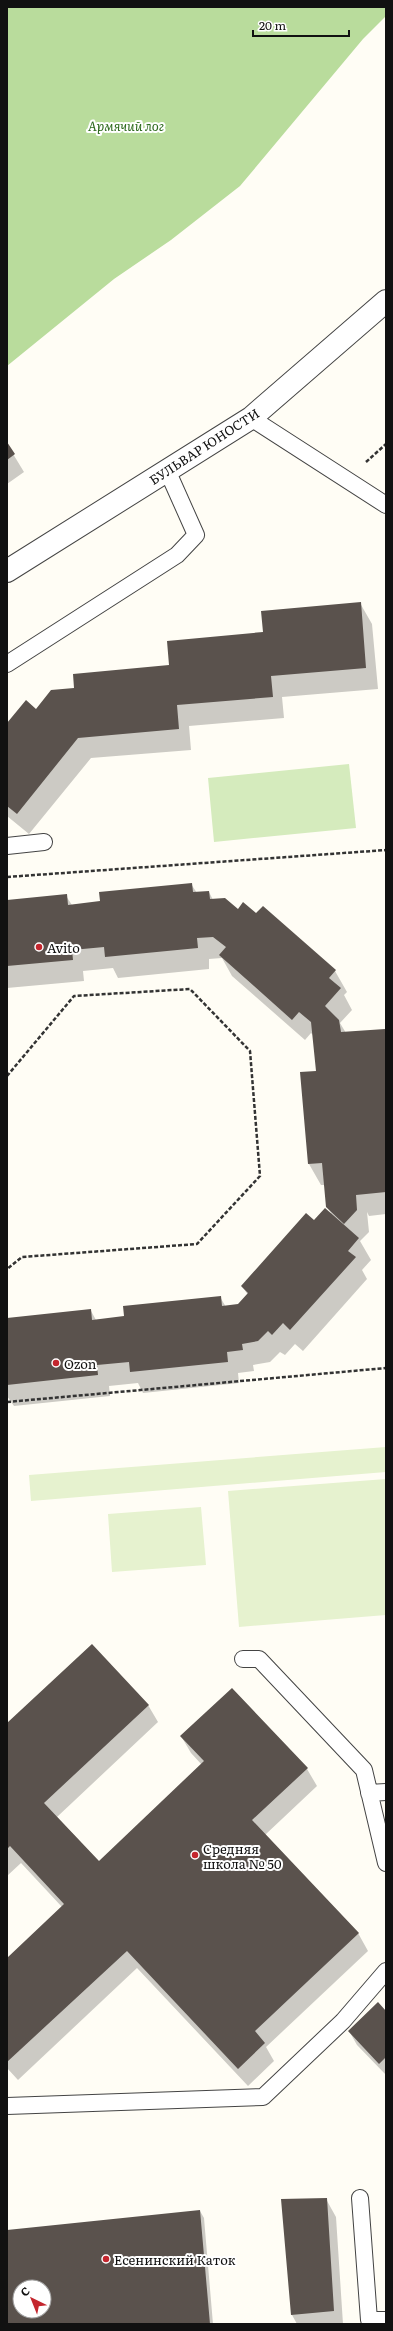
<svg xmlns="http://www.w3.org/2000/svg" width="393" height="2331" viewBox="0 0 393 2331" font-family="Literata,serif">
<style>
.green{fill:#d5ebbd}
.forest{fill:#b9dc9c}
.pitch{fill:#e6f2cf}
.shadow{fill:#0003;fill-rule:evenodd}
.building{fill:#5a524d;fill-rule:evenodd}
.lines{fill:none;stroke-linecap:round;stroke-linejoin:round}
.lane-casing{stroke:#444;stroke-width:18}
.street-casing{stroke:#444;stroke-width:24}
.path{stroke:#333;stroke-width:2.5;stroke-dasharray:4 2;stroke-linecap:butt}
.lane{stroke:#fff;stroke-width:16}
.street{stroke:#fff;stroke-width:22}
.poi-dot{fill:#c4262e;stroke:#fff;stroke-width:1.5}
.labels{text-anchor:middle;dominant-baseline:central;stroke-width:4;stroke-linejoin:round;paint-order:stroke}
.park-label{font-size:13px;font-style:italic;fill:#2f6b1f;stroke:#fff}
.street-label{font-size:13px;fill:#111;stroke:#fff}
.poi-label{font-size:13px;fill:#111;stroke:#fff;text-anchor:start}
</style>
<rect width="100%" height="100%" fill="#fffdf5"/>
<path class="green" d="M 349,764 L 356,828 L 214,842 L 208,778 Z"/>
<path class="forest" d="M 7,7 L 386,7 L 386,16 L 363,39 L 240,186 L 171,240 L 114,279 L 7,366 Z"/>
<path class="pitch" d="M 386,1447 L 386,1472 L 31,1501 L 29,1475 Z
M 386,1479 L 386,1615 L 239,1627 L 228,1491 Z
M 201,1507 L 206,1565 L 112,1572 L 108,1514 Z"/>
<path class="shadow" d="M 7,444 L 24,472 L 7,484 Z
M 360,603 L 372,624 L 378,689 L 282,697 L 284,718 L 189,726 L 191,750 L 91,758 L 29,834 L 7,816 L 7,725 L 75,689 L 170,666 L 264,633 Z
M 191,884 L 197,893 L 209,892 L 213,900 L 238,910 L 256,914 L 335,971 L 347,992 L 344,995 L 352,1010 L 340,1023 L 346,1033 L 384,1030 L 386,1033 L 386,1214 L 369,1216 L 367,1212 L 369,1232 L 360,1241 L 371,1260 L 362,1270 L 367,1279 L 303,1351 L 295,1344 L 285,1355 L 280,1352 L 270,1362 L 253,1365 L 254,1371 L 238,1373 L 239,1383 L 143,1393 L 138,1383 L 109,1386 L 110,1396 L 14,1406 L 7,1396 L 7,1319 L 91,1311 L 96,1320 L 125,1317 L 220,1297 L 226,1307 L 238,1305 L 248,1295 L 242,1286 L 314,1221 L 331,1213 L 327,1207 L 325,1185 L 321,1185 L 309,1164 L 318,1072 L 313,1035 L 311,1033 L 305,1040 L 232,976 L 222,958 L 209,959 L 209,969 L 118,978 L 113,968 L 83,971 L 84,981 L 7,988 L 7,901 L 66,896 L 72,905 L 101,902 Z
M 148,1705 L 158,1722 L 57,1817 L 99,1862 L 202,1765 L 191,1753 L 181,1736 L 307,1769 L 317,1786 L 265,1835 L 358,1933 L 368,1951 L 266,2047 L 274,2061 L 248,2086 L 137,1968 L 18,2080 L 7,2068 L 7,1960 L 62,1907 L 21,1863 L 7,1876 L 7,1725 Z
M 386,2012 L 386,2075 L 357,2045 L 349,2031 Z
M 326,2199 L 336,2217 L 343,2324 L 297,2324 L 292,2315 L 282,2200 Z
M 200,2211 L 204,2218 L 213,2324 L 7,2324 L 7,2231 ZM 20,2287 L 44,2287 L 44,2311 L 20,2311 Z"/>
<path class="building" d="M 7,442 L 15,454 L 7,460 Z
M 361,602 L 366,668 L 271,676 L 273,697 L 177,705 L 179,729 L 78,738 L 17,814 L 7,806 L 7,723 L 26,700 L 36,709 L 51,690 L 74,688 L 73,674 L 169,665 L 167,641 L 263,632 L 261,611 Z
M 192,883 L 193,892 L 209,891 L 210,899 L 225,898 L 238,909 L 243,902 L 256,913 L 263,906 L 336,970 L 329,978 L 341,988 L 325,1006 L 339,1020 L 341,1032 L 385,1029 L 386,1192 L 356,1195 L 357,1210 L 344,1224 L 326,1207 L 322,1163 L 308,1164 L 300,1072 L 316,1071 L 311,1022 L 299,1012 L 292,1020 L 254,986 L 219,955 L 226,947 L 213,937 L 197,938 L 198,948 L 105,957 L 104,947 L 72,950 L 73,960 L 7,966 L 7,900 L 67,894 L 68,905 L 100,901 L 99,892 Z
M 325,1208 L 359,1238 L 348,1251 L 356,1257 L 290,1330 L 283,1323 L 272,1335 L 268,1331 L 258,1341 L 242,1344 L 243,1350 L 227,1352 L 228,1362 L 130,1372 L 129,1362 L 97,1365 L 98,1375 L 7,1385 L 7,1318 L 91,1309 L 92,1320 L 124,1316 L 123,1306 L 221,1296 L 222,1306 L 238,1304 L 248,1293 L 241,1286 L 306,1213 L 314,1220 Z
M 92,1644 L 149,1705 L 44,1803 L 99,1861 L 204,1761 L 180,1736 L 232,1688 L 308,1768 L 252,1820 L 359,1933 L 255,2031 L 265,2043 L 238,2069 L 127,1951 L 7,2062 L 7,1958 L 64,1904 L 10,1846 L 7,1849 L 7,1723 Z
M 378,2002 L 386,2011 L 386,2057 L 379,2064 L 348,2031 Z
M 327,2198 L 334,2311 L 291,2315 L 281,2199 Z
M 200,2210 L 210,2324 L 7,2324 L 7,2230 ZM 20,2287 L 44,2287 L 44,2311 L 20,2311 Z"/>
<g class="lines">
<defs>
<path id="lane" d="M 251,418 L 386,505
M 7,664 L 177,555 L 196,535 L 167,470
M 7,846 L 44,842
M 243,1659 L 259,1659 L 364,1770 L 386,1863
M 369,1793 L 386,1792
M 7,2106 L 263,2097 L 343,2021 L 386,1971
M 360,2198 L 369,2320 L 386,2320"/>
<path id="street" d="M 7,571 L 251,418 L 386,301"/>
</defs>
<use href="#lane" class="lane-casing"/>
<use href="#street" class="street-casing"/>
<path class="path" d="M 366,462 L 386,444
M 7,877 L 386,850
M 7,1076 L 74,996 L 190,989 L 250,1051 L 260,1176 L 197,1244 L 22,1257 L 7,1269
M 7,1402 L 386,1368"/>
<use href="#lane" class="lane"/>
<use href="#street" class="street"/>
</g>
<g class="poi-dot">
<circle cx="39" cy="947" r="4"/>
<circle cx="56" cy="1363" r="4"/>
<circle cx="195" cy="1855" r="4"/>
<circle cx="106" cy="2259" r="4"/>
</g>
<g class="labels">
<g class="park-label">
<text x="126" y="125">Армячий лог</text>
</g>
<g class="street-label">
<text transform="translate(204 446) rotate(-33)">БУЛЬВАР ЮНОСТИ</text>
</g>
<g class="poi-label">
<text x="47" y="947">Avito</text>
<text x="64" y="1363">Ozon</text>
<text x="203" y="1848">Средняя<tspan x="203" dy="15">школа № 50</tspan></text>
<text x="114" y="2259">Есенинский Каток</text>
</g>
</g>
<rect width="393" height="2331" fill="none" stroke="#111111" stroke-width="16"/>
<g transform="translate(32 2299) rotate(317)"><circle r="19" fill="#ffffff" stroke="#a0a0a0"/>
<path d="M0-3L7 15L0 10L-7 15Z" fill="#c4262e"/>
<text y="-6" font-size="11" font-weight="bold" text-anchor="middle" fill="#111111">С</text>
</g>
<path d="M253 30v6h96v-6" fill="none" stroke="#111111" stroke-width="2"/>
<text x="259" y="30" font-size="12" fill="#111111" stroke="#ffffff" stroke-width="3" paint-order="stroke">20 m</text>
</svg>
